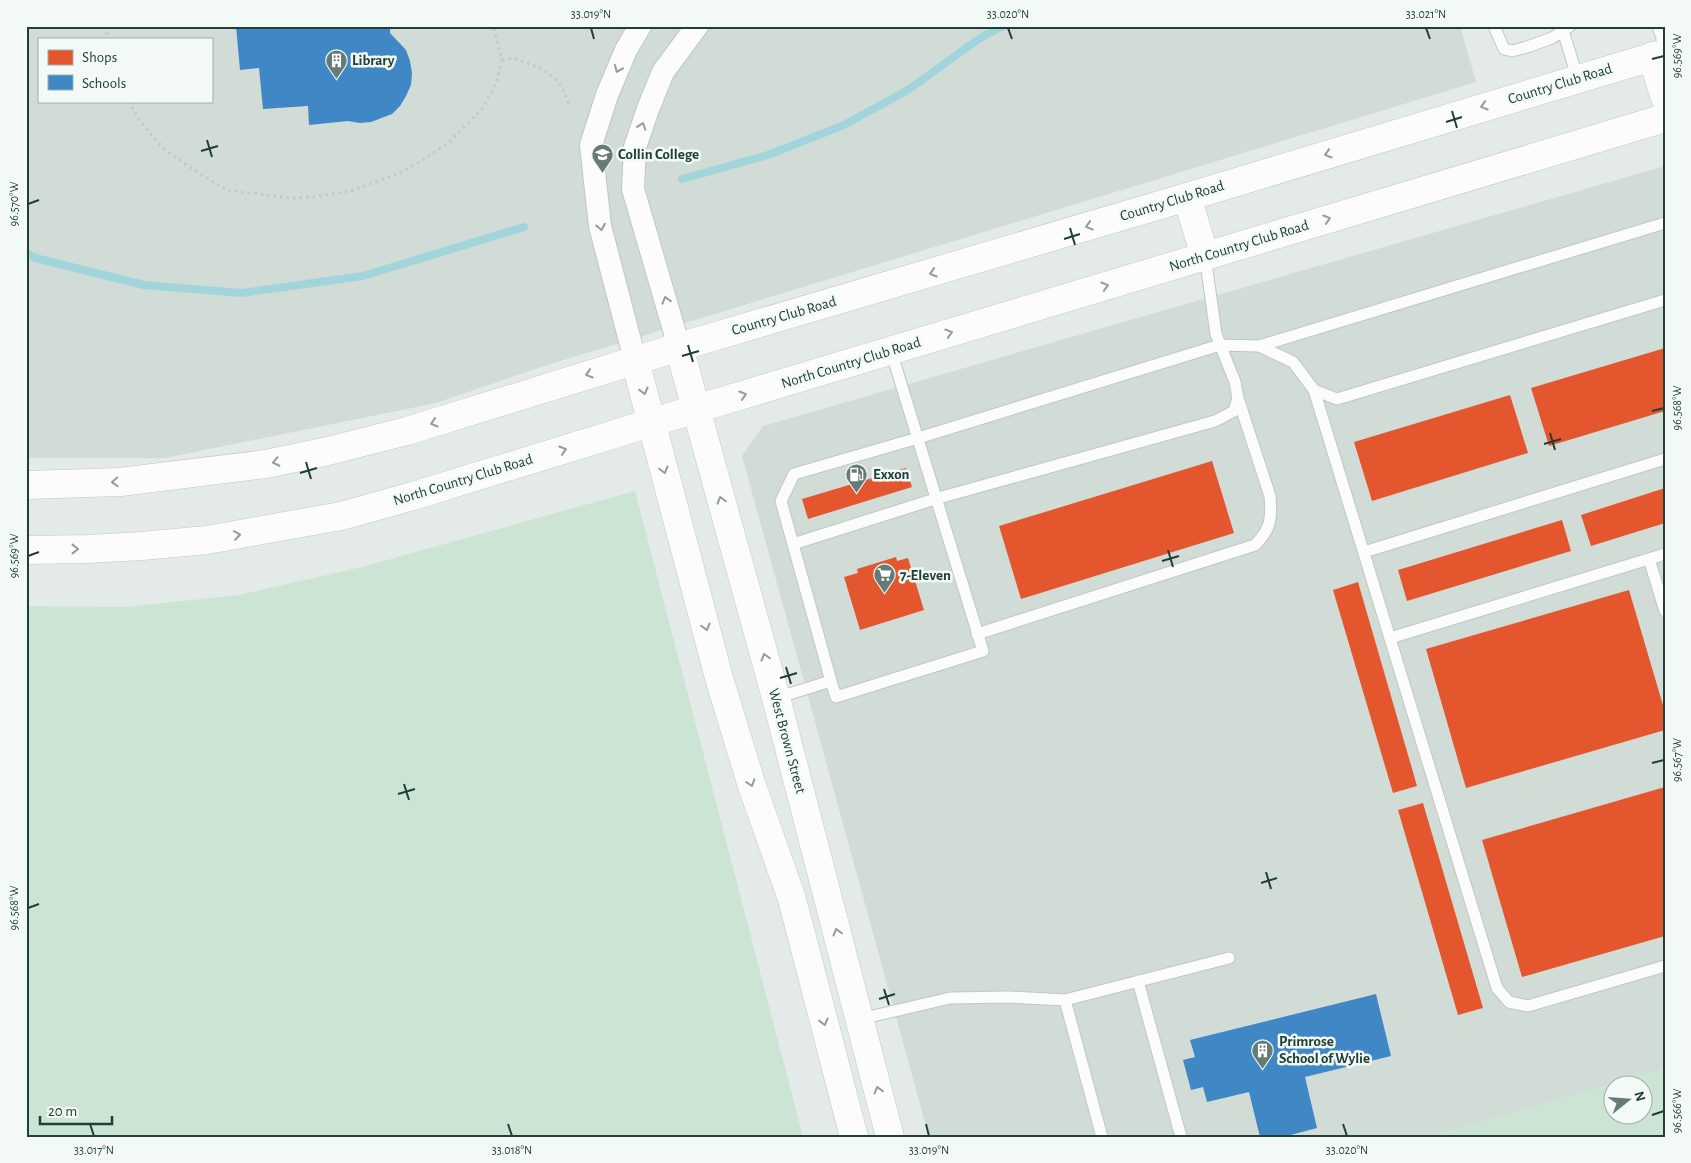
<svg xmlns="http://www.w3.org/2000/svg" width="1691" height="1163" viewBox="0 0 1691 1163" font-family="'Alegreya Sans',sans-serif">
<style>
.built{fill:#d1dcd7;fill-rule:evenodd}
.green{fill:#cce4d3;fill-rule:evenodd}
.shops{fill:#e4572e}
.schools{fill:#3f88c5}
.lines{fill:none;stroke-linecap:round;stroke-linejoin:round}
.stream{stroke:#a2d4db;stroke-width:8}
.service-casing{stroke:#c1c7c4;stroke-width:13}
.minor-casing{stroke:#c1c7c4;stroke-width:24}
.secondary-casing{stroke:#c0c8c5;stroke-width:29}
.path{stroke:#c1cac7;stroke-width:3;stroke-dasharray:2.5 4;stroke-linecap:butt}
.service{stroke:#fbfcfb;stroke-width:11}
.minor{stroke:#fbfcfb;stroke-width:22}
.secondary{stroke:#fbfcfb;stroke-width:28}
.oneway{stroke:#8e9e99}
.ticks{fill:none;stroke:#203f37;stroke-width:2}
.labels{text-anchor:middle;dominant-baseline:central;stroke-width:5;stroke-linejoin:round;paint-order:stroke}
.poi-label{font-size:15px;font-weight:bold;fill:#203f37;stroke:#f2f9f6;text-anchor:start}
.street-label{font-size:15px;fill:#203f37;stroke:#f2f9f6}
.neatline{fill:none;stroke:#203f37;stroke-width:2}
.ticks-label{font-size:12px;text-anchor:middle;fill:#203f37}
</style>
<rect width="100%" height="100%" fill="#e4eae7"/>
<path class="built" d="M 26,26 L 1460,26 L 1476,82 L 544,366 L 436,403 L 165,458 L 26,458 ZM 39,39 L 211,39 L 211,101 L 39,101 Z
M 1665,166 L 1665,1069 L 1430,1137 L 929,1137 L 742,456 L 763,426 Z"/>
<path class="green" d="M 635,491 L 803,1137 L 26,1137 L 26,606 L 126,607 L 239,595 L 362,567 Z
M 1665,1069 L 1665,1137 L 1430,1137 ZM 1614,1086 L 1644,1086 L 1644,1116 L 1614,1116 Z"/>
<path class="shops" d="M 1665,348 L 1665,411 L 1549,446 L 1531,388 Z
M 1510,395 L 1528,453 L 1372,501 L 1354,442 Z
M 1212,461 L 1234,533 L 1021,599 L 999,526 Z
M 906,468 L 912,487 L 808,519 L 802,499 Z
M 1665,488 L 1665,523 L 1591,546 L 1581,515 Z
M 1562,520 L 1571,551 L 1407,601 L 1398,570 Z
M 896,557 L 897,561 L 908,558 L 924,610 L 860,630 L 844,577 L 858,573 L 857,569 Z
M 1358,582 L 1417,786 L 1393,793 L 1333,590 Z
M 1629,590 L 1665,712 L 1665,730 L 1466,788 L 1426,649 Z
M 1665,787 L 1665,936 L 1522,977 L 1482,840 Z
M 1423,803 L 1483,1008 L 1458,1015 L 1398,810 Z"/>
<path class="schools" d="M 236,26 L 390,26 L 390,33 L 406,50 L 410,61 L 412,73 L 411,85 L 406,96 L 400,106 L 392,114 L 371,122 L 360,123 L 348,121 L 309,125 L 308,106 L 263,109 L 259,68 L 240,70 Z
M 1376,994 L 1391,1056 L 1305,1077 L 1317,1128 L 1283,1137 L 1260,1137 L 1249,1092 L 1207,1102 L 1203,1087 L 1191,1090 L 1183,1060 L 1195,1057 L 1190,1040 Z"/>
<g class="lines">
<path class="stream" d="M 682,179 L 768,155 L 844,125 L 908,90 L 980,38 L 1003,26
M 26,253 L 35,258 L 144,285 L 242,293 L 363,276 L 524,227"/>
<defs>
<path id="service" d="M 1494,26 L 1504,49 L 1512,51 L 1527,47 L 1552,38 L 1570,26
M 1658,26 L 1665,48
M 1563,31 L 1578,79
M 1259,346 L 1665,223
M 1314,390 L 1497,988 L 1509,1002 L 1528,1006 L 1665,966
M 793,544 L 935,499 L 1215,421 L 1234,411 L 1238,398 L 1235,382 L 1216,334 L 1205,256
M 1364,552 L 1665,459
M 1649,559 L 1665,611
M 977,634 L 1255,545 C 1271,529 1272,518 1270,496 L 1238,398
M 1390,638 L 1665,554
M 831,681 L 781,501 L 794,474 L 918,438 L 1220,345 L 1259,346 L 1293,362 L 1314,390 L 1337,399 L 1665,300
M 776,698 L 831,681 L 836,697 L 983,651 L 891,351
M 1138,981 L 1181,1137
M 1065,1000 L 1102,1137
M 860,1019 L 950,998 L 1009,997 L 1065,1000 L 1229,958"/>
<path id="minor" d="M 679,347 L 633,189 L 635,147 L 648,109 L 663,72 L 697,26
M 635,360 L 600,226 L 591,145 L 607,95 L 626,50 L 640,26"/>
<path id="secondary" d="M 1652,56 L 1665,98
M 1187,197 L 1205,256
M 679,347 L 776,698 L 890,1137
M 635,360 L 719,678 L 752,786 L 792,899 L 854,1137
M 26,485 L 120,482 L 266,464 L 328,451 L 407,431 L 679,347 L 1187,197 L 1665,53
M 26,550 L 87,549 L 142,546 L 207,540 L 341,516 L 413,496 L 696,409 L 1665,118"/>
</defs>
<use href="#service" class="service-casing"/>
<use href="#minor" class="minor-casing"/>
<use href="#secondary" class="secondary-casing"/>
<path class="path" d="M 106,26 L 108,39
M 502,60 L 513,58 L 540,68 L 556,79 L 564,91 L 570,107
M 129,101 L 140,121 L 164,149 L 194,170 L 227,190 L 290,198 L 312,197 L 351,191 L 400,173 L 424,159 L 448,143 L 483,108 L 497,81 L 502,60 L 493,26"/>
<use href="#service" class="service"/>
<use href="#minor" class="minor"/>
<use href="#secondary" class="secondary"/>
</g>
<defs><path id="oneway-chevron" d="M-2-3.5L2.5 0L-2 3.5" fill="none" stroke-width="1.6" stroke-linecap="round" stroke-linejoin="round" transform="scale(1.25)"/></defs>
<g class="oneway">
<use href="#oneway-chevron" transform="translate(618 69) rotate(113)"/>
<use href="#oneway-chevron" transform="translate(1484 106) rotate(163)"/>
<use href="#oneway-chevron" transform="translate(642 126) rotate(-71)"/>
<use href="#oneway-chevron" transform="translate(1328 154) rotate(163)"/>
<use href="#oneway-chevron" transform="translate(1327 219) rotate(-17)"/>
<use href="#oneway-chevron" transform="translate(1089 226) rotate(163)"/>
<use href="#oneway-chevron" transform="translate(601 227) rotate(79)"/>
<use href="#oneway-chevron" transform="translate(933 273) rotate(163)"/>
<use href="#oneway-chevron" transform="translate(1105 286) rotate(-17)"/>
<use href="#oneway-chevron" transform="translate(666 300) rotate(-106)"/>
<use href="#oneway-chevron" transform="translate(949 333) rotate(-17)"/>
<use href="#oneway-chevron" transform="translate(589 374) rotate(163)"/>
<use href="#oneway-chevron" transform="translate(644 391) rotate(75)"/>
<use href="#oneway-chevron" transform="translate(743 395) rotate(-17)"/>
<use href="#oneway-chevron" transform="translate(434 423) rotate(163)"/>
<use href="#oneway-chevron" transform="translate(563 450) rotate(-17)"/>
<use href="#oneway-chevron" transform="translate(276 462) rotate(168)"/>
<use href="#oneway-chevron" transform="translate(664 470) rotate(75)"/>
<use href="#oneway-chevron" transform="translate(115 482) rotate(177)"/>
<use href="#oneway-chevron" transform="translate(721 500) rotate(-106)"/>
<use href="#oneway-chevron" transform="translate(237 535) rotate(-9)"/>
<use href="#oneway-chevron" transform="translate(75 549)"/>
<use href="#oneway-chevron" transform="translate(706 627) rotate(75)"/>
<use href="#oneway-chevron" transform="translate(765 657) rotate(-106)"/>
<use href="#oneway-chevron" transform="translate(751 783) rotate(72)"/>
<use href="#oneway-chevron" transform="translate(837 932) rotate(-105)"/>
<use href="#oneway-chevron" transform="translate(824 1022) rotate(76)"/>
<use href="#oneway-chevron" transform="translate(878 1090) rotate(-105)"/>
</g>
<path class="ticks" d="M 591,28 L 594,39M 1008,28 L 1012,39M 1426,28 L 1430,39M 1652,59 L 1664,56M 1452,111 L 1457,128M 1446,122 L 1462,117M 207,140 L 212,157M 201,151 L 218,146M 28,204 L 39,200M 1070,228 L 1075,245M 1064,239 L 1080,234M 688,345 L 693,362M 682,356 L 699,351M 1652,411 L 1664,408M 1550,433 L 1555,450M 1544,444 L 1561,439M 306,462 L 311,479M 300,473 L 317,468M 1168,550 L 1173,567M 28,556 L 39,552M 1162,561 L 1179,556M 786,667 L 791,684M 780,678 L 797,673M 1652,763 L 1664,760M 404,784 L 409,800M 398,794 L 415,789M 1266,872 L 1271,889M 1261,883 L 1277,878M 28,908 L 39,904M 884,989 L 889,1005M 879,999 L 895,994M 1652,1115 L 1664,1111M 90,1124 L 94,1136M 508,1124 L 512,1136M 926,1124 L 929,1136M 1343,1124 L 1347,1136"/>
<defs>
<symbol id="building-pin" viewBox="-11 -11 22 30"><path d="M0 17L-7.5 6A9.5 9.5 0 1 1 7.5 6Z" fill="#657b75" stroke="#f2f9f6"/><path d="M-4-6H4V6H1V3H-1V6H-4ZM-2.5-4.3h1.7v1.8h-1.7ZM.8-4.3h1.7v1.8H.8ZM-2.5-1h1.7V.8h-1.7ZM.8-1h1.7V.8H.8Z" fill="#fff"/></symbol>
<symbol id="university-pin" viewBox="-11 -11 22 30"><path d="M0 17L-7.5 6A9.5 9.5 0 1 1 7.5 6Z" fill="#657b75" stroke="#f2f9f6"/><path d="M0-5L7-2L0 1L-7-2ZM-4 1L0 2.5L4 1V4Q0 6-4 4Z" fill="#fff"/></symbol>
<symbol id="fuel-pin" viewBox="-11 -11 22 30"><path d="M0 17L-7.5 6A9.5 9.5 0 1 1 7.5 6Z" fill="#657b75" stroke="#f2f9f6"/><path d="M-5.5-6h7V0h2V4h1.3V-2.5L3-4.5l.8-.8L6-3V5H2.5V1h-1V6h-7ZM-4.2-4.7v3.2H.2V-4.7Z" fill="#fff"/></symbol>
<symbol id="supermarket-pin" viewBox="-11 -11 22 30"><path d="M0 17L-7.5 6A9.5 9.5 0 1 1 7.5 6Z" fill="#657b75" stroke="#f2f9f6"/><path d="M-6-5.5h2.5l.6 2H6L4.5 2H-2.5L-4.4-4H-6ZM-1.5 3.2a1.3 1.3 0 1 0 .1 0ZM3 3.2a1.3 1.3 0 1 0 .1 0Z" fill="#fff"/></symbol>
</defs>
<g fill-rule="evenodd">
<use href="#building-pin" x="324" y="48" width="25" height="34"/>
<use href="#university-pin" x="590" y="142" width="25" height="34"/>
<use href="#fuel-pin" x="844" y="462" width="25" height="34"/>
<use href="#supermarket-pin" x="872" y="562" width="25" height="34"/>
<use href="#building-pin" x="1250" y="1038" width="25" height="34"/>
</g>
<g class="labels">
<g class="poi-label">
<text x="352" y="60">Library</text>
<text x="618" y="154">Collin College</text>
<text x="873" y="474">Exxon</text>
<text x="900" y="575">7-Eleven</text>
<text x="1279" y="1041">Primrose<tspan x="1279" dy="17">School of Wylie</tspan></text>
</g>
<g class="street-label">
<text transform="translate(1560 84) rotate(-17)">Country Club Road</text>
<text transform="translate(1172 201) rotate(-17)">Country Club Road</text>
<text transform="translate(1239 246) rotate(-17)">North Country Club Road</text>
<text transform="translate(784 316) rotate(-16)">Country Club Road</text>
<text transform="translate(851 363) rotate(-17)">North Country Club Road</text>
<text transform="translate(463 480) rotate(-17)">North Country Club Road</text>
<text transform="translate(787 741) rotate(75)">West Brown Street</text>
</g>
</g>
<rect width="1691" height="1163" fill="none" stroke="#f2f9f6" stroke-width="55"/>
<rect x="38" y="38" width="175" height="65" fill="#f2f9f6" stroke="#9eafaa"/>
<rect x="48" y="50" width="25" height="15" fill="#e4572e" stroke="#9eafaa"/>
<text x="82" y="62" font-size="15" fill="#203f37">Shops</text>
<rect x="48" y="75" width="25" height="15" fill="#3f88c5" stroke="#9eafaa"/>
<text x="82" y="88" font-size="15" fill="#203f37">Schools</text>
<g transform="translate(1628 1100) rotate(73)"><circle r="24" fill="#f2f9f6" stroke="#9eafaa"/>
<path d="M0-4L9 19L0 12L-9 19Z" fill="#657b75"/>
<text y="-8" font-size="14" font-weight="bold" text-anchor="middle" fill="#203f37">N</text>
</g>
<path d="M40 1116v8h72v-8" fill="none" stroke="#203f37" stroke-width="2.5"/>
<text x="48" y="1116" font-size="15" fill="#203f37" stroke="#f2f9f6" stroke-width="4" paint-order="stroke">20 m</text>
<rect x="28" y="28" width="1636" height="1108" class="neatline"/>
<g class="ticks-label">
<text x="591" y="18">33.019°N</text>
<text x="1008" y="18">33.020°N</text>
<text x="1426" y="18">33.021°N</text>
<text transform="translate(1677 56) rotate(-90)" y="4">96.569°W</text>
<text transform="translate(14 204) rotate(-90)" y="4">96.570°W</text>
<text transform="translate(1677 408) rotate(-90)" y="4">96.568°W</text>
<text transform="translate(14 556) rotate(-90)" y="4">96.569°W</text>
<text transform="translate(1677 760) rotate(-90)" y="4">96.567°W</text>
<text transform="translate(14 908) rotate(-90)" y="4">96.568°W</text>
<text transform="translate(1677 1111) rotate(-90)" y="4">96.566°W</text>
<text x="94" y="1154">33.017°N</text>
<text x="512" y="1154">33.018°N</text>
<text x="929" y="1154">33.019°N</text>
<text x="1347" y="1154">33.020°N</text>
</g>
</svg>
